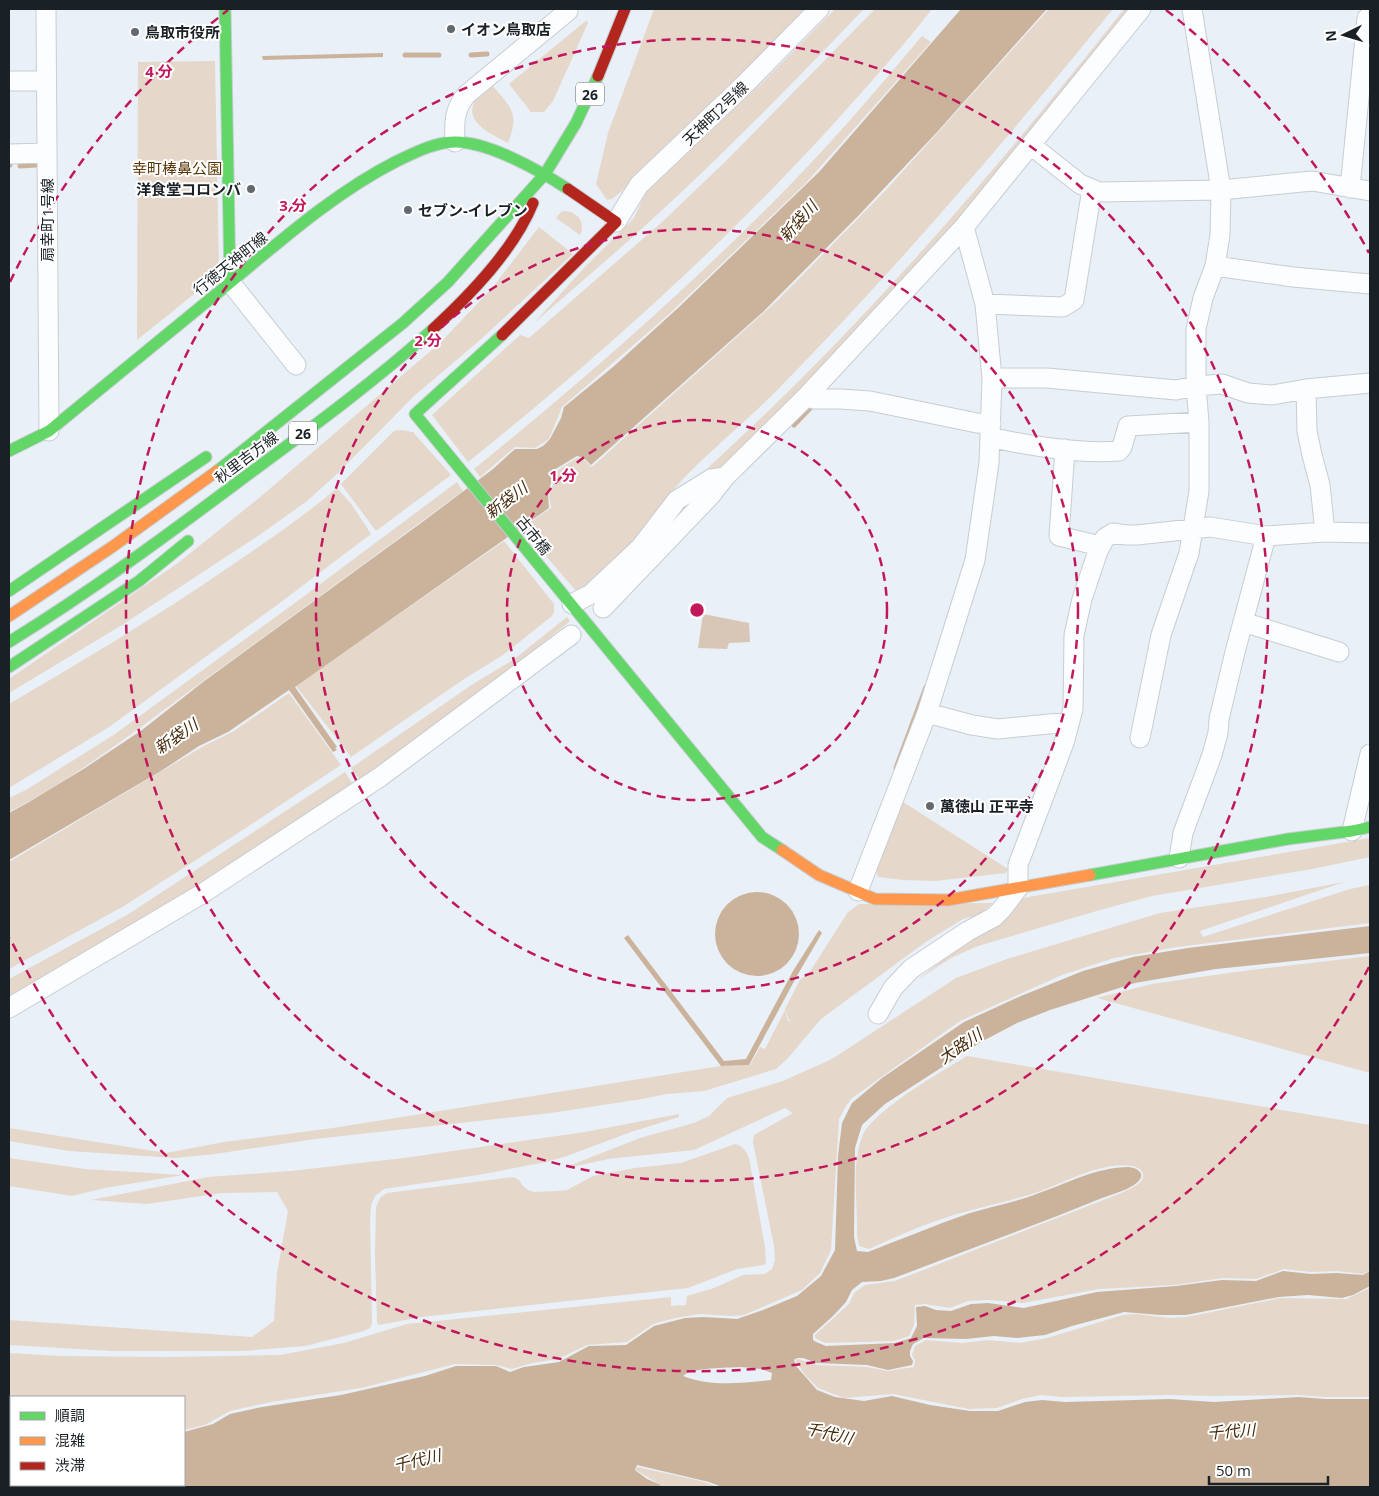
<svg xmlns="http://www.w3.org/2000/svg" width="1379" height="1496" viewBox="0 0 1379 1496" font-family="'Open Sans','Noto Sans JP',sans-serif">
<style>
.green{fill:#e5d7ca}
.forest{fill:#d8c7b6}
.water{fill:#cbb39b;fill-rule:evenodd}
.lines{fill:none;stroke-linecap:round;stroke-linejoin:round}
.stream{stroke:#cbb39b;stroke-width:5}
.street-casing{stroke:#c7cdd3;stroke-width:21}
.fast-casing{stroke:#c7cdd3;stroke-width:13}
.slow-casing{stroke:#c7cdd3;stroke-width:13}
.jam-casing{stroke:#c7cdd3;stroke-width:13}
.street{stroke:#fcfdfe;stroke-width:19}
.fast{stroke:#63d668;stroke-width:11}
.slow{stroke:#ff974d;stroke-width:11}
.jam{stroke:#b3261e;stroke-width:11}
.ring{fill:none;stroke:#c2185b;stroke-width:2.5;stroke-dasharray:9 6}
.poi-dot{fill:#62696f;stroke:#fff;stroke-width:2}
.labels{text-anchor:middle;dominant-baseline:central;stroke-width:4;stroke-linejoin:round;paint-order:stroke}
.shield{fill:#fff;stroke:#5f6467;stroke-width:1}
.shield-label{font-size:14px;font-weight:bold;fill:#1a2126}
.poi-label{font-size:15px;font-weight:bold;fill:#1a2126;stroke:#fff;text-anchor:start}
.street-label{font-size:15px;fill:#1a2126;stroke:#fff}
.park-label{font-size:15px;fill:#5a3605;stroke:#fff}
.water-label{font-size:16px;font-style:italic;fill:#452b0c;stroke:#fff}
.centre{fill:#c2185b;stroke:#fff;stroke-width:2.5}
.ring-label{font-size:15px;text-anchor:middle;font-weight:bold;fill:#c2185b;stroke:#fff;stroke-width:4;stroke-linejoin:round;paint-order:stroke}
</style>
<rect width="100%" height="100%" fill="#e9f0f7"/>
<path class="green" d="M 654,9 L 813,9 L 633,182 L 612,199 L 607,200 L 596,184 L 608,133 Z
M 835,9 L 864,9 C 794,82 723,155 648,223 C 611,257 572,290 534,323 L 584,268 L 634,218 L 650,183 L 658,179 L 765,80 Z
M 875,9 L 932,9 C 902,48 869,84 836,121 C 724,245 599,357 468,462 L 432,415 L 520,335 L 529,338 L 661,223 L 729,158 Z
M 1047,9 L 1113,9 C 1008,138 902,262 786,381 C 754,415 717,444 685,477 C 675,487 668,498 660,509 C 644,532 625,552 604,571 C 595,580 589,589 576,591 L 522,528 L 551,508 L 549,495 L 556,478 L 556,471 L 577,458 L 582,458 L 592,467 L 778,300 L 887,189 L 1048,10 Z
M 1124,9 L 1133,9 L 1026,141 L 948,231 L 809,381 L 743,448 L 709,476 L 685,489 C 724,453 763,417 800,380 C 916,264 1023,137 1124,9 Z
M 587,20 L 588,23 L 553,101 L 544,112 L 531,112 L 509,84 Z
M 922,36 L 931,42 L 805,184 L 668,315 L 562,407 L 549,439 L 535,448 L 515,447 L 480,477 L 474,469 C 584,380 690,287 789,186 C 836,138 879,87 922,36 Z
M 215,61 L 219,274 L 137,340 L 138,62 Z
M 492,85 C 511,108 520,112 508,143 C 492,134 460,121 477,98 C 481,93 488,89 492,85 Z
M 565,211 C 578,212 586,223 580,235 L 556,218 L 561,212 Z
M 539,227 L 573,254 L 480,340 L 414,396 L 338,473 L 307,501 L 261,534 L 122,625 L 9,693 L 9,679 L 178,563 L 259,498 L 335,433 L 441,342 L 493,287 Z
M 400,430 L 413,432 L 451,475 L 376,531 L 341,484 L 394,431 Z
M 457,482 L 463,491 C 377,554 290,618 203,681 C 140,727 79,776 9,812 L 9,798 L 26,790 L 115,734 L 303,597 Z
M 337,488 L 352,505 L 371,534 L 277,605 L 109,727 L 9,788 L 9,704 C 84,660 158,616 229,567 C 266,542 303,517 337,488 Z
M 504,541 L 554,604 L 554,612 L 552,616 L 503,655 L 464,679 L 351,757 L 296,686 Z
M 567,617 L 570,621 L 492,684 L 362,782 L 351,768 L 473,684 L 513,660 Z
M 289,693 L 341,765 L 235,835 L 124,906 L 9,969 L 9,862 L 202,747 L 234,731 Z
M 345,772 L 355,788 L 294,830 L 9,1000 L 9,979 L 127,915 Z
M 900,800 L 1008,869 L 1006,873 L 935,881 L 903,880 L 878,877 L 875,868 Z
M 1370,838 L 1370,857 L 1312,869 L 1152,896 L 1100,910 L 978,946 L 951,958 L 916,981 L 970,939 L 1014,911 L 1017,899 Z
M 1344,882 L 1200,931 L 1203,937 L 1350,889 L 1370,885 L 1370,923 L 1177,947 L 1114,958 L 1062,975 L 960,1021 L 852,1098 L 846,1106 L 839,1119 L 831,1250 L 820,1273 L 802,1290 L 765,1306 L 744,1315 L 732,1316 L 699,1314 L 675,1318 L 653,1324 L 627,1342 L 587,1345 L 558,1359 L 532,1363 L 512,1369 L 496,1365 L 455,1364 L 361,1388 L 271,1402 L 230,1411 L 205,1425 L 184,1430 L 184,1397 L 11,1397 L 11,1467 L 9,1468 L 9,1353 L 59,1356 L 166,1357 L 280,1355 L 344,1343 L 407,1324 L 671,1297 L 671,1306 L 686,1305 L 687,1296 L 714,1288 L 743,1275 L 765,1274 L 772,1269 L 775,1260 L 774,1246 L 753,1142 L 754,1135 L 793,1113 L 785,1108 L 694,1150 L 608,1159 L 572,1167 L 571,1165 L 640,1138 L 694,1123 L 709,1116 L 727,1098 L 783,1081 L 832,1059 L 956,978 L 1007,959 L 1160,913 L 1266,897 Z
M 993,903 L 978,915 L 963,919 L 927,941 L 821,1019 L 788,1058 L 776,1069 L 704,1091 L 667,1094 L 642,1099 L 551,1113 L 315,1139 L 215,1154 L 175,1158 L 69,1151 L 9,1141 L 9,1128 L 166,1153 L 224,1142 L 333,1128 L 721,1066 L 750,1065 L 760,1047 L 765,1049 L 785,1010 L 788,1021 L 796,1020 L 789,1020 L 785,1009 L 800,980 L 811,970 L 848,912 L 859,904 Z
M 1370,956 L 1370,1073 L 1097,998 L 1152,984 L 1235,972 Z
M 967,1056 L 1370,1125 L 1370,1270 L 1363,1274 L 1337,1271 L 1311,1272 L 1284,1269 L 1256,1279 L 1223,1278 L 1175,1285 L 1099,1289 L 1023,1303 L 989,1300 L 968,1301 L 950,1308 L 925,1304 L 915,1305 L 914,1325 L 909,1336 L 894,1341 L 825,1343 L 815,1338 L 815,1335 L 849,1304 L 854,1293 L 865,1285 L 895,1281 L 1124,1192 C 1131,1188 1148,1182 1142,1172 C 1140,1168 1136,1167 1132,1166 C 1102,1161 1066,1182 1038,1192 C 1005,1203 969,1209 936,1221 C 913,1229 891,1239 869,1249 L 859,1246 L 857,1235 C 858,1206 851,1165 862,1137 C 872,1111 941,1072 967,1056 Z
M 679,1114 L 679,1117 L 631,1132 L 567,1156 L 546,1162 L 478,1175 L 384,1189 L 375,1196 L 371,1205 L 370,1220 L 372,1323 L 370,1328 L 364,1331 L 305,1346 L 242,1351 L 113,1351 L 9,1345 L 9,1320 L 252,1337 L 274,1321 L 277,1273 L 288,1211 L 277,1192 L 222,1193 L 147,1204 L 91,1200 L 208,1177 L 291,1171 L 404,1158 L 585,1132 Z
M 735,1144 C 743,1146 746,1151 749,1158 L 765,1247 L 766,1263 L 764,1265 L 737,1269 L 688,1288 L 421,1317 L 379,1325 L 377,1323 L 375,1255 L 376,1207 L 380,1198 L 387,1193 L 514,1177 L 519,1180 L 523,1186 L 528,1190 L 534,1192 L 558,1191 L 567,1190 L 593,1176 L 635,1168 L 681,1163 Z
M 9,1158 L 85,1169 L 183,1175 L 105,1188 L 72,1196 L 9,1186 Z
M 1370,1288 L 1370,1397 L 1325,1397 L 1298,1395 L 1213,1396 L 1167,1395 L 1062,1397 L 1041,1395 L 1022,1399 L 997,1408 L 969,1409 L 893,1394 L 844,1398 L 818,1388 L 805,1375 L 796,1361 L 797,1359 L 818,1365 L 867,1367 L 888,1371 L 914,1367 L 915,1360 L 912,1355 L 915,1346 L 926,1340 L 962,1343 L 988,1340 L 1020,1343 L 1047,1338 L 1123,1315 L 1136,1314 L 1169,1318 L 1187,1317 L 1280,1298 L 1346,1299 Z
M 637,1467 L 701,1481 L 718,1487 L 658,1487 L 661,1485 L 636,1470 Z"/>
<path class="forest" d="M 703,614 L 749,623 L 750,642 L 729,643 L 727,649 L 698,648 Z"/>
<path class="water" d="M 961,9 L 1046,10 L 938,131 L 860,214 L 764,311 L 591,465 L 584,458 L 577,456 L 554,470 L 548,495 L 549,508 L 295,687 L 337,747 L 335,748 L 337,750 L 333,752 L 289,690 L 228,732 L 199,746 L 161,771 L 9,860 L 9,813 L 29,802 L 85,768 L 142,730 L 203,682 L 421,523 L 493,469 L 515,449 L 537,449 L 543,446 L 550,439 L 561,418 L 564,407 L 613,367 L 678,308 L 819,172 Z
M 383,53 L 383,57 L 263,60 L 262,56 Z
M715 934a42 42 0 1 1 84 0a42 42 0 1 1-84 0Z
M 1370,926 L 1370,953 L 1216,969 L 1135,983 L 1050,1010 L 1017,1023 L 981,1042 L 885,1104 L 862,1125 L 855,1148 L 854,1237 L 857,1251 L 868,1252 C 902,1239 935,1225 970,1213 C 993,1206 1017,1202 1039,1193 C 1068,1183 1097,1167 1129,1167 C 1134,1168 1139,1169 1141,1174 C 1144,1186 1110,1195 1102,1198 C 1033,1226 963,1252 894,1278 L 881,1281 L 862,1282 L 852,1290 L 846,1302 L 833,1316 L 813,1334 L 813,1340 L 816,1342 L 826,1346 L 895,1343 L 911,1338 L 917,1326 L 916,1307 L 925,1306 L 936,1310 L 951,1311 L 971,1304 L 988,1303 L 1024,1308 L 1097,1292 L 1176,1286 L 1222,1280 L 1256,1281 L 1283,1271 L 1311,1274 L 1337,1273 L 1363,1275 L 1370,1271 L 1370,1286 L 1353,1295 L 1342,1298 L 1308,1295 L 1279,1297 L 1186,1315 L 1160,1315 L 1124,1312 L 1072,1326 L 1045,1335 L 1017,1338 L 994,1336 L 966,1339 L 924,1338 L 913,1344 L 910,1351 L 910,1356 L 913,1361 L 912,1365 L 888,1370 L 867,1365 L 817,1363 L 803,1358 L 797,1358 L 794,1360 L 796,1366 L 817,1390 L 835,1397 L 864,1401 L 892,1396 L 930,1405 L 970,1411 L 998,1411 L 1025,1402 L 1042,1400 L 1065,1402 L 1170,1399 L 1214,1402 L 1299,1397 L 1325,1399 L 1370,1399 L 1370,1487 L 722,1487 L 709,1482 L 637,1465 L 635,1470 L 647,1479 L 661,1485 L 657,1487 L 9,1487 L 9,1470 L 11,1469 L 11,1485 L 184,1485 L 184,1432 L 213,1424 L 230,1414 L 262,1407 L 341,1395 L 425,1376 L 456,1366 L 496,1366 L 510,1372 L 524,1367 L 559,1362 L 589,1346 L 626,1345 L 654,1326 L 685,1318 L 704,1317 L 737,1319 L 763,1310 L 797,1296 L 821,1276 L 835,1250 L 838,1156 L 842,1123 L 852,1103 L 882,1078 L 964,1022 L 1021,996 L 1083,971 L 1133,957 L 1188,948 ZM 741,1367 L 761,1369 L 772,1373 L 771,1380 C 742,1383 711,1387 683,1376 C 692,1367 728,1368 741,1367 Z
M 819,930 L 822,933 L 798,974 L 749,1065 L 721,1066 L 624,938 L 628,935 L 724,1061 L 746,1059 L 793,971 Z"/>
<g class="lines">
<path class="stream" d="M 405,55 L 439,55
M 471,55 L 487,54
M 9,165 L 10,165
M 20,166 L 36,165
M 794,425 L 815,403
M 896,768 L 926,687"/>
<defs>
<path id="street" d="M 46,9 L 49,431
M 9,81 L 46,81
M 455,142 C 454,124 454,109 466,95 L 568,11 L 568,9
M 1032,146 L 1080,184 L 1099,192 L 1221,190 L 1312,181 L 1370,191
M 9,154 L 47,153
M 1350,188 L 1367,18
M 616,222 L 639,185 L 744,85 L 819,9
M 1215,266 L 1293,277 L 1370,284
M 230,282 L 296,365
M 985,304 L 1063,307 L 1074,300 L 1092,189
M 992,378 L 1047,378 L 1176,390 L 1196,386 L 1222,384 L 1248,393 L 1272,395 L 1306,389 L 1370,383
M 1306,389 L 1307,431 L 1312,455 L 1320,485 L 1325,532
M 807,396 L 814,399 L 840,399 L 870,401 L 977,423 L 991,424
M 990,437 C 1028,446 1081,454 1119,451 L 1122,447 L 1128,426 L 1199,422
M 1065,449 L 1059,536 L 1100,546
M 572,604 L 591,594 L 640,548 L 677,500 L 711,479 L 725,477
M 603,608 L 711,495 L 725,477 L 807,396 L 964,227 L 1141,9
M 1243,622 L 1339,652
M 927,713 L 972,725 L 998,729 L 1069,722
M 1140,738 L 1161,635 L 1189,553 L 1193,528 L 1199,491 L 1199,422 L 1196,386 L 1196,329 L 1203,298 L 1215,266 L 1220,235 L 1221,190 L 1192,9
M 1352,831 L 1370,754
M 1179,858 L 1183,833 L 1212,755 L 1218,733 L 1219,719 L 1235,652 L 1266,536
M 858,891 L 927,713 L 975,560 L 989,463 L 992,378 L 985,304 L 964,227
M 9,1008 L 200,895 L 380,777 L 571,635
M 878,1014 L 893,988 L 911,969 L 968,931 L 994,917 L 1002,909 L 1018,888 L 1018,865 L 1064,743 L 1073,709 L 1074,635 L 1082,599 L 1098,551 L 1105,538 L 1113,533 L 1126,535 L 1137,535 L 1210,527 L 1266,536 L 1325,532 L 1370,533"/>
<path id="fast" d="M 225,9 L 230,282
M 502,335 L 415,414 L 762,837 L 782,850
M 9,451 L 49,431 C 104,386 160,340 215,295 C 274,247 330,195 397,161 C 416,152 433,143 454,142 C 488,141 540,171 568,189
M 217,471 L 403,323 L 448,282 L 545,174 L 576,123 L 598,76
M 9,591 L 206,457
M 9,642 C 90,592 166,536 242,479 C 307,431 373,383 433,329
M 9,667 L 139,581 L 188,541
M 1090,875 L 1288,839 L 1352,831 L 1370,827"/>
<path id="slow" d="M 9,616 L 112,547 L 217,471
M 782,850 L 819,875 L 875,899 L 948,900 L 1090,875"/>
<path id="jam" d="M 598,76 L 625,9
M 433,329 C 470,295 514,250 533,203
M 502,335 L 616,222 L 568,189"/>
</defs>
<use href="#street" class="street-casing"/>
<use href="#fast" class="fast-casing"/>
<use href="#slow" class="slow-casing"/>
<use href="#jam" class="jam-casing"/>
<use href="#street" class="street"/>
<use href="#fast" class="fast"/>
<use href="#slow" class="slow"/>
<use href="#jam" class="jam"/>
</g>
<g class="ring">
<circle cx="697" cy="610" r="190"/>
<circle cx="697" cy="610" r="381"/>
<circle cx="697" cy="610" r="571"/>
<path d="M1369 967A761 761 0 0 1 10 938M10 282A761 761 0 0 1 228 10M1166 10A761 761 0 0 1 1369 253"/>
</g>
<g class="poi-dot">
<circle cx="451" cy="29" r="5"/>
<circle cx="135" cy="32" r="5"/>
<circle cx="251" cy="189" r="5"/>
<circle cx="408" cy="210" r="5"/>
<circle cx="930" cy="806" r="5"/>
</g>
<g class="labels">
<g class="shield">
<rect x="576" y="82.5" width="28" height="23" rx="4"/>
<rect x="289" y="421.5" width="28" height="23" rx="4"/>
</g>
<g class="shield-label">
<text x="590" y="94">26</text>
<text x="303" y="433">26</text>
</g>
<g class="poi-label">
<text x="461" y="29">イオン鳥取店</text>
<text x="145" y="32">鳥取市役所</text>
<text x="241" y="189" text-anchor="end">洋食堂コロンバ</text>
<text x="418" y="210">セブン-イレブン</text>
<text x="940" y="806">萬徳山 正平寺</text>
</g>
<g class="street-label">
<text transform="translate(715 113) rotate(-44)">天神町2号線</text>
<text transform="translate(47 220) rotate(-90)">扇幸町1号線</text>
<text transform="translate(230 263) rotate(-39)">行徳天神町線</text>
<text transform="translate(246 457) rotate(-37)">秋里吉方線</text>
<text transform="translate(534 535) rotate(51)">古市橋</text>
</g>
<g class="park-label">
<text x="177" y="168">幸町棒鼻公園</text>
</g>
<g class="water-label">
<text transform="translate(798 221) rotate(-48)">新袋川</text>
<text transform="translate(506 500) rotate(-37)">新袋川</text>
<text transform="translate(176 736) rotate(-34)">新袋川</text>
<text transform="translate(960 1046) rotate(-34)">大路川</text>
<text transform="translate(1231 1431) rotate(-4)">千代川</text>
<text transform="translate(829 1433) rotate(13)">千代川</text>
<text transform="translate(417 1460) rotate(-13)">千代川</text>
</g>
</g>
<circle cx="697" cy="610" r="8" class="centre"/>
<g class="ring-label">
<text x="159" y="77">4 分</text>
<text x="293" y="211">3 分</text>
<text x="428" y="346">2 分</text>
<text x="563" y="481">1 分</text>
</g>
<rect width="1379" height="1496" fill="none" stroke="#1a2126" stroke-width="20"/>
<rect x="10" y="1396" width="175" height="90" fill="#ffffff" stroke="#a3a6a8"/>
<rect x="20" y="1412" width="25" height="8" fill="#63d668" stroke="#a3a6a8"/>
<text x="55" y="1421" font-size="15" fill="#1a2126">順調</text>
<rect x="20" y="1437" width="25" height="8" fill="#ff974d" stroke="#a3a6a8"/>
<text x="55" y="1446" font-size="15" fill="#1a2126">混雑</text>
<rect x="20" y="1462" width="25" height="8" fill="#b3261e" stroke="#a3a6a8"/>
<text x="55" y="1471" font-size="15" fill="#1a2126">渋滞</text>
<g transform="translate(1344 35) rotate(265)" stroke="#ffffff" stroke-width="4" paint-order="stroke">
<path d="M0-4L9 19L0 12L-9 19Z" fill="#1a2126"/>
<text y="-8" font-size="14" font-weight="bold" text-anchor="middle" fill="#1a2126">N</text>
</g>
<path d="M1209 1476v8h119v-8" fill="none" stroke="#1a2126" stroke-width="2.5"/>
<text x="1216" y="1476" font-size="15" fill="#1a2126" stroke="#ffffff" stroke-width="4" paint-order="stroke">50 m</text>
</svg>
